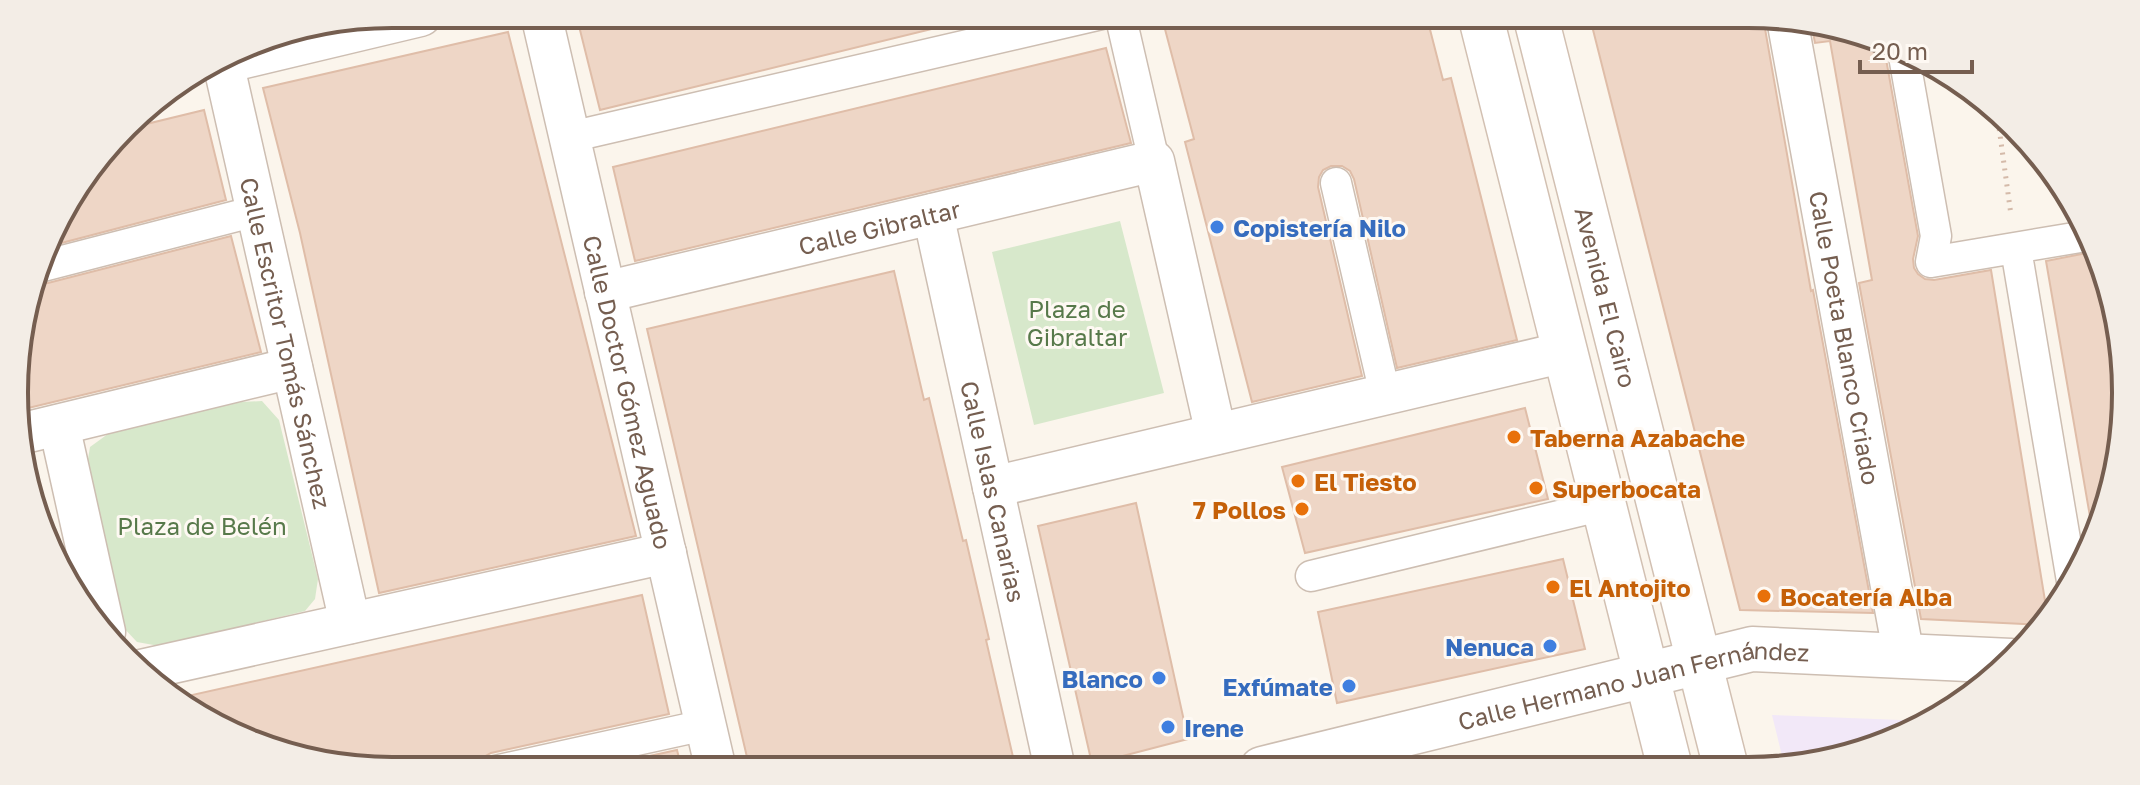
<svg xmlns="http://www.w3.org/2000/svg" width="2140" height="785" viewBox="0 0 2140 785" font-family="'Golos Text',sans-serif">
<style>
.education{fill:#f2e8f8}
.green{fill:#d7e8cb}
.building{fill:#eed6c6;stroke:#dfbda8;stroke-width:2}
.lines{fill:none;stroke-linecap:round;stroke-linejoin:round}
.pedestrian-casing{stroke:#cdbeb2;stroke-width:33}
.minor-casing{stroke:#cdbeb2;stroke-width:43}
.tertiary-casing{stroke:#cdbeb2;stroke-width:47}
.secondary-casing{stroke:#d2c0b2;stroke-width:47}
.path{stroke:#d4baa9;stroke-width:5;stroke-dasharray:2 6;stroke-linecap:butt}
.pedestrian{stroke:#fff;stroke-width:30}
.minor{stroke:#fff;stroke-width:40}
.tertiary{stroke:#fff;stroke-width:44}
.secondary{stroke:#fff;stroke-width:44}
.shop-dot{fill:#3f7fe0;stroke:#fef9f3;stroke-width:3}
.food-dot{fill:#e8710a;stroke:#fef9f3;stroke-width:3}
.labels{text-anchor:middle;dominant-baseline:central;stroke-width:6;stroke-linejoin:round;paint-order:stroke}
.street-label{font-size:24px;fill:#755e50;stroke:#fef9f3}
.shop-label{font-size:24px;font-weight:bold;fill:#366cbe;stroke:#fef9f3;text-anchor:end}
.park-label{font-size:24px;fill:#57794a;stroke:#fef9f3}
.food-label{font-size:24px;font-weight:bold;fill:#c56008;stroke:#fef9f3;text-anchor:start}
.rim{fill:none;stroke:#755e50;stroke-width:4}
</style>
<rect width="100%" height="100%" fill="#fbf5ec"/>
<path class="education" d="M 1772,715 L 1927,721 L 1893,742 L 1797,768 L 1785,768 Z"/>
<path class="green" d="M 1120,221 L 1164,393 L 1034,425 L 992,252 Z
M 262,401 L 279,420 L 318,579 L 315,599 L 305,611 L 159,646 L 137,642 L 121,625 L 86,471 L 90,447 L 112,431 L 241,402 Z"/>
<path class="building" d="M 576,14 L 947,14 L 948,25 L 600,110 Z
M 1161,14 L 1426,14 L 1443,80 L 1451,78 L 1517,340 L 1397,368 L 1354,179 L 1350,171 L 1342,166 L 1331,166 L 1323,170 L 1319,177 L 1318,187 L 1362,376 L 1252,402 L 1185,142 L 1194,139 Z
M 1589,14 L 1748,14 L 1765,16 L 1764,23 L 1811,291 L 1813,290 L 1873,613 L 1740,610 Z
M 1811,22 L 1846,27 L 1888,48 L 1886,59 L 1918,236 L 1913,259 L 1914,268 L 1918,274 L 1925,279 L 1934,280 L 1991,270 L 2048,619 L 2043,625 L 1921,619 L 1859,283 L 1872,280 L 1830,41 L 1815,43 Z
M 508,32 L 636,536 L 379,593 L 300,233 L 263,88 Z
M 1106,48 L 1131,143 L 635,261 L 613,167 Z
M 204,110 L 226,200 L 50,246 L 64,204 L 126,129 Z
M 231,236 L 261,352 L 20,410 L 17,343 L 38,283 L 48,283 Z
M 2092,252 L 2123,344 L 2113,491 L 2093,534 L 2046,261 Z
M 894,271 L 924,400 L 929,398 L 963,541 L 966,540 L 989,639 L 986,640 L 1016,770 L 750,770 L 647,329 Z
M 1525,408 L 1548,499 L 1305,553 L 1282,467 Z
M 1136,503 L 1188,739 L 1092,764 L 1038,526 Z
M 1563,559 L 1585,649 L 1337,703 L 1318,612 Z
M 642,595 L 669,714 L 491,753 L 482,758 L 478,765 L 478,771 L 392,771 L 294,758 L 174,699 Z
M 677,750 L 682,770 L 581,771 Z"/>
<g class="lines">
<defs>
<path id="pedestrian" d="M 1120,14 L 1154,161
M 1904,56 L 1936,236 L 1931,262 L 2086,236
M 570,137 L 1102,14
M 1336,183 L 1385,394
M 2016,249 L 2072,581
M 43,266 L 256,211
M 1311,576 L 1604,505
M 495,771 L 705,725"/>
<g id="minor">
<path id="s1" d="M 541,14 L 716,770"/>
<path id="s2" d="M 1787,19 L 1904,657"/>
<path id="s3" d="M 223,62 L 350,623"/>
<path id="s4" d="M 933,214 L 1055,769"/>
<path id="s5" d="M 605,292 L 1154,161 L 1216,434"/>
<path d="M 59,425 L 105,632"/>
<path d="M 20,434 L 292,368"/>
<path d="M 993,487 L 1565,352"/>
<path d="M 141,670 L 666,553"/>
</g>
<g id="tertiary">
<path d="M 223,61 L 420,14"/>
<path id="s6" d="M 1262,769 L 1752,649 L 2011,661"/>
</g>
<g id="secondary">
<path d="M 1480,14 L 1670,768"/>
<path id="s7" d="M 1535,14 L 1726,768"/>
</g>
</defs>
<use href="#pedestrian" class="pedestrian-casing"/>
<use href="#minor" class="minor-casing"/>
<use href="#tertiary" class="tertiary-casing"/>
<use href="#secondary" class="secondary-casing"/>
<path class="path" d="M 1997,113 L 2011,215"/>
<use href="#pedestrian" class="pedestrian"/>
<use href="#minor" class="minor"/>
<use href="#tertiary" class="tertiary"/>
<use href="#secondary" class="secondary"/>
</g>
<g class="shop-dot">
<circle cx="1217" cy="227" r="8"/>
<circle cx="1550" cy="646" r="8"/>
<circle cx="1159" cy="678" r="8"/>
<circle cx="1349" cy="686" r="8"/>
<circle cx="1168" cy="727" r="8"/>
</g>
<g class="food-dot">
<circle cx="1514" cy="437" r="8"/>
<circle cx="1298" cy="481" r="8"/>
<circle cx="1536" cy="488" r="8"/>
<circle cx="1302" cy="509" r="8"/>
<circle cx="1553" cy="587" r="8"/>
<circle cx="1764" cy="596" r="8"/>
</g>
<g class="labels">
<g class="street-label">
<text stroke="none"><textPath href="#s5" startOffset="282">Calle Gibraltar</textPath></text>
<text stroke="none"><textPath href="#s7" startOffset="292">Avenida El Cairo</textPath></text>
<text stroke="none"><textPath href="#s2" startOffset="324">Calle Poeta Blanco Criado</textPath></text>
<text stroke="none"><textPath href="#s3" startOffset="288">Calle Escritor Tomás Sánchez</textPath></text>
<text stroke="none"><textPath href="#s1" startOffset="388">Calle Doctor Gómez Aguado</textPath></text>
<text stroke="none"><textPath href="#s4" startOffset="284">Calle Islas Canarias</textPath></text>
<text stroke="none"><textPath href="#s6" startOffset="382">Calle Hermano Juan Fernández</textPath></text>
</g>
<g class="shop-label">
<text x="1233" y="227" text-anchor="start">Copistería Nilo</text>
<text x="1534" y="646">Nenuca</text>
<text x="1143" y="678">Blanco</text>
<text x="1333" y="686">Exfúmate</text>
<text x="1184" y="727" text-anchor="start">Irene</text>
</g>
<g class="park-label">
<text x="1077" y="308">Plaza de<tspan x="1077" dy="28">Gibraltar</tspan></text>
<text x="202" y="525">Plaza de Belén</text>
</g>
<g class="food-label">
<text x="1530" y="437">Taberna Azabache</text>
<text x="1314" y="481">El Tiesto</text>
<text x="1552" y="488">Superbocata</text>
<text x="1286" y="509" text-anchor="end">7 Pollos</text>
<text x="1569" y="587">El Antojito</text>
<text x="1780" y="596">Bocatería Alba</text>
</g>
</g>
<path d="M0 0H2140V785H0ZM392 28H1748A364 364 0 0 1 2112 392V393A364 364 0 0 1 1748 757H392A364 364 0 0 1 28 393V392A364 364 0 0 1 392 28Z" fill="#f3ede6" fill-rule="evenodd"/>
<path class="rim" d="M392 28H1748A364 364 0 0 1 2112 392V393A364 364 0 0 1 1748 757H392A364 364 0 0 1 28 393V392A364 364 0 0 1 392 28Z"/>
<path d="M1860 60v12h112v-12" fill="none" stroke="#755e50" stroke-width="4"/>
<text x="1872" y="60" font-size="24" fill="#755e50" stroke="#fef9f3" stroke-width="6" paint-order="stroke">20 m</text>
</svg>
